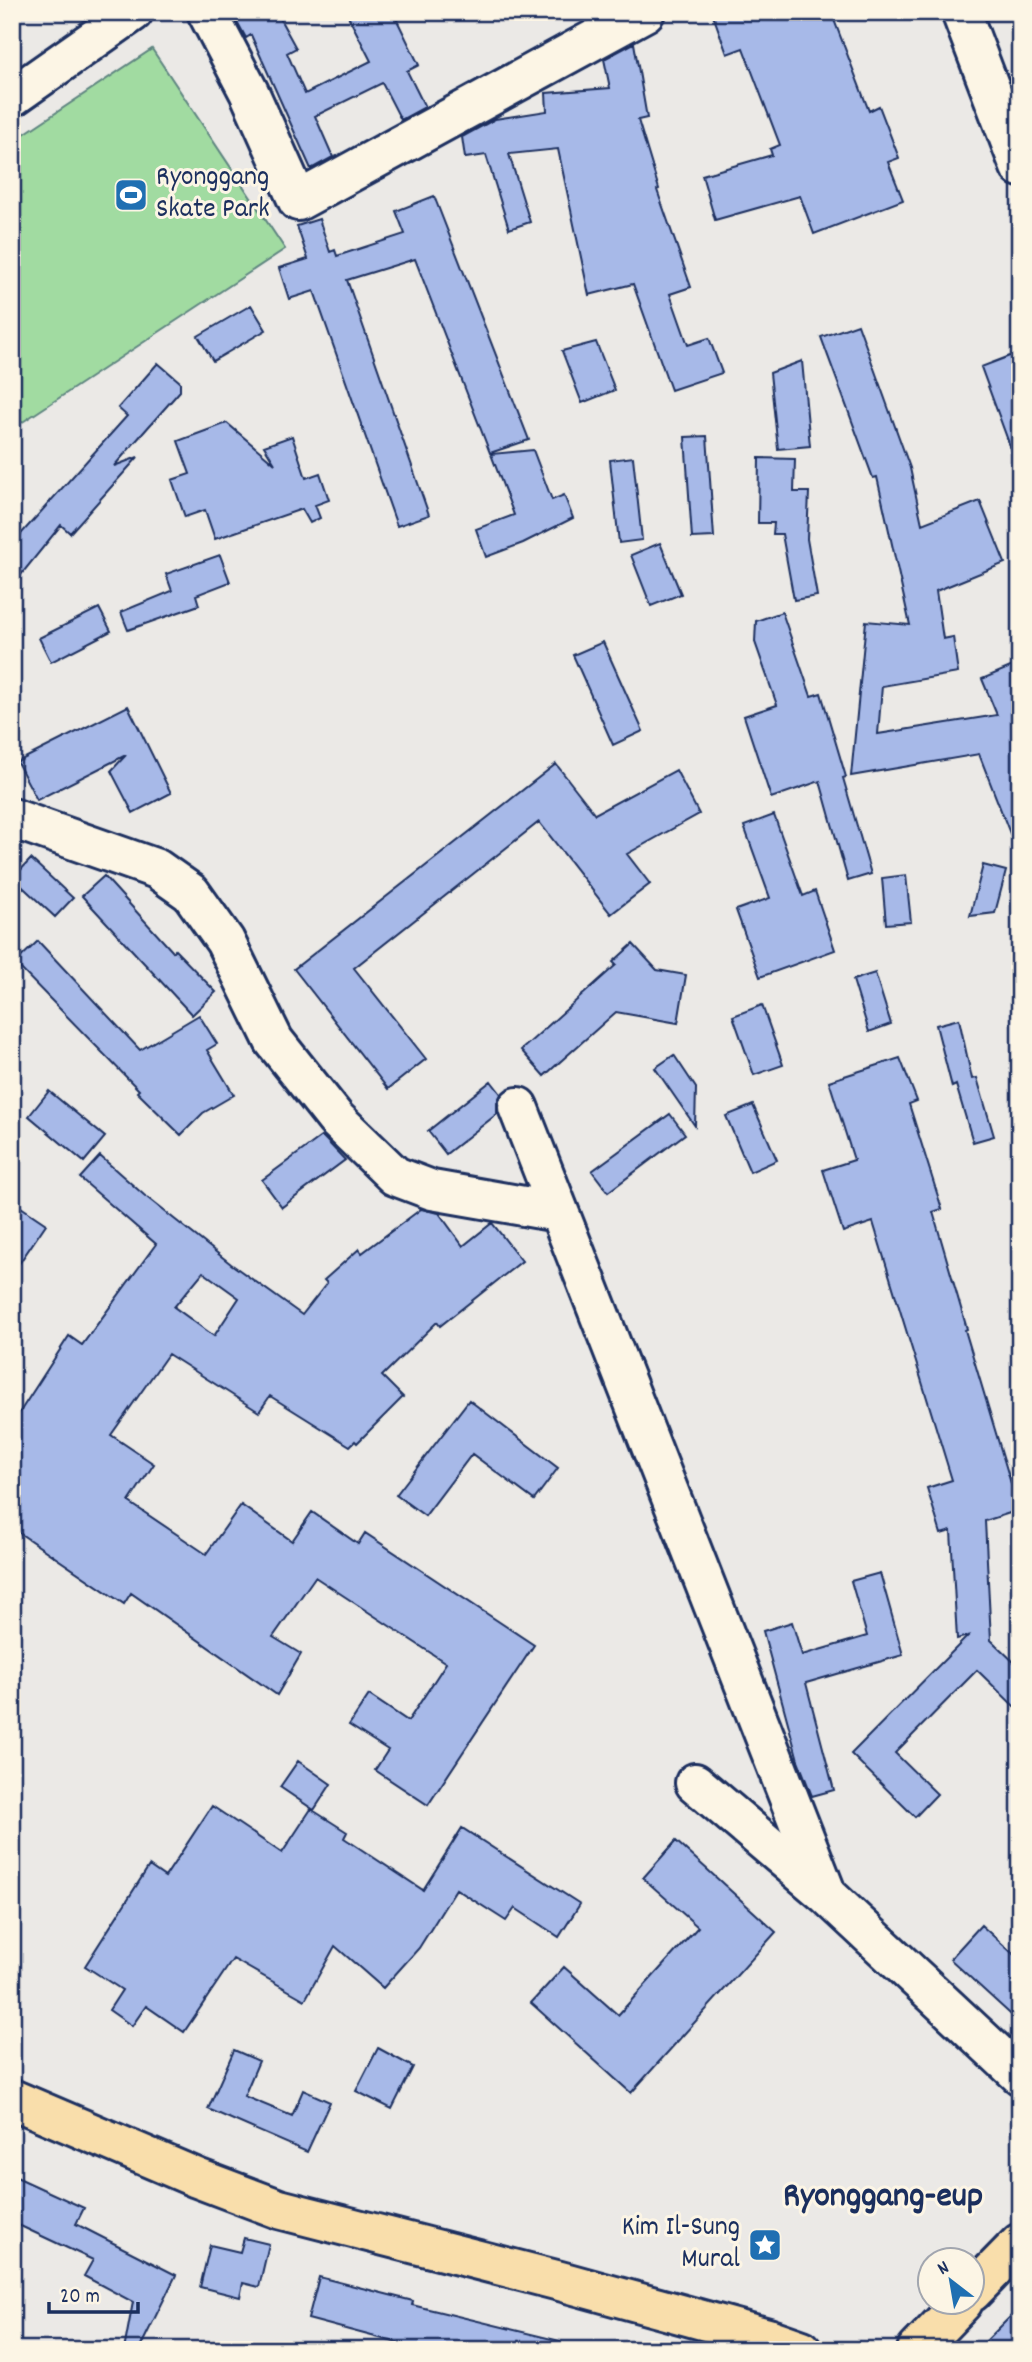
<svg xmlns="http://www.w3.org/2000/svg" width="1032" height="2362" viewBox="0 0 1032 2362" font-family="Dekko,sans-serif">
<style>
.green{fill:#a1dba1;stroke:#5e8580;stroke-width:2}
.building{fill:#a7b9e8;stroke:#1b2f5e;stroke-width:2;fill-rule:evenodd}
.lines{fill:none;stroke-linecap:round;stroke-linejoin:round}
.minor-casing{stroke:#1b2f5e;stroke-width:44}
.major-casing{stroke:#1b2f5e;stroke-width:44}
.minor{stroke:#fcf5e5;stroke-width:38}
.major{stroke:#f9deab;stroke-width:38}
.labels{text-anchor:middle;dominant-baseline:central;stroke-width:6;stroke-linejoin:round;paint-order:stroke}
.poi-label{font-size:28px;fill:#1b2f5e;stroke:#fcf5e5;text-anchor:start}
.district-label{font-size:35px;font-weight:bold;fill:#1b2f5e;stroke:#fcf5e5}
</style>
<rect width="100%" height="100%" fill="#ebe9e6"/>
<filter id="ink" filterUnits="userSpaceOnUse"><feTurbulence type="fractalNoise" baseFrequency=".0143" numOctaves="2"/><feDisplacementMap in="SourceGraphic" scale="14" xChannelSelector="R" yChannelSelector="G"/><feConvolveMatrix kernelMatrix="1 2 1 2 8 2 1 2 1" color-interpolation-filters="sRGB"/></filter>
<g filter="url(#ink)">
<path class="green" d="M 152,49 L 285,249 L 12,429 L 12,142 Z"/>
<path class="building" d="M 232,12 L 292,12 L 280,19 L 296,48 L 287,53 L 305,94 L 371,61 L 346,12 L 393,12 L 419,65 L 407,71 L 425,107 L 401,120 L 382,83 L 315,116 L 333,157 L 311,169 L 251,35 L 246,38 Z
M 712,12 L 831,12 L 869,111 L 879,106 L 899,158 L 888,162 L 903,200 L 814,234 L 800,196 L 715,220 L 702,175 L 772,155 L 770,149 L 780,145 L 743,48 L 727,54 Z
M 634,43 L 647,118 L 638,120 L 659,189 L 657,190 L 691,287 L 670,294 L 688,345 L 709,338 L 722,373 L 671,390 L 633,284 L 589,295 L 558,149 L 509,154 L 530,222 L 509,229 L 486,155 L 465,158 L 462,137 L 495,119 L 547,111 L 546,93 L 610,88 L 604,59 Z
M 434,196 L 529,440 L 490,453 L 415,259 L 347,280 L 429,515 L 397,526 L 314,291 L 289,299 L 279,268 L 308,259 L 297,226 L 319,219 L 330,252 L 335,250 L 337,256 L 405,234 L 396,211 Z
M 251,305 L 266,330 L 213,361 L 198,336 Z
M 858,324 L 910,468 L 922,524 L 980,501 L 1005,563 L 936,591 L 943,639 L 953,637 L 958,673 L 882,686 L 878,734 L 997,715 L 982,679 L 1020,663 L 1020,853 L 1018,854 L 979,754 L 851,776 L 866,621 L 910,625 L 877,477 L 873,478 L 821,337 Z
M 596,342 L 615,390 L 582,403 L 562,351 Z
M 1015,354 L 1020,367 L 1020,464 L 1017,465 L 981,367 Z
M 802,361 L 810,446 L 778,449 L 770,373 Z
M 158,363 L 180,382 L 180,391 L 114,466 L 138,457 L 70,533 L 61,525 L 12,586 L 12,544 L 127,416 L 118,408 Z
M 227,423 L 275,464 L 264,446 L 292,436 L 306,478 L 320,473 L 329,500 L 315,505 L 320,518 L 310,523 L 302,509 L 215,539 L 205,510 L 185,517 L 172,480 L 190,474 L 178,441 Z
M 707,436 L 714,537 L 692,538 L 685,437 Z
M 533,450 L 552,500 L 564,495 L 573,518 L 523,543 L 486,557 L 476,529 L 514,515 L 491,454 Z
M 633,457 L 642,540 L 619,543 L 610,460 Z
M 759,458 L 795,459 L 794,492 L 809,492 L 807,539 L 817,596 L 794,600 L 782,534 L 773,534 L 774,523 L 758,523 Z
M 660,543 L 681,594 L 651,606 L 631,555 Z
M 220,555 L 230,582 L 196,595 L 199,605 L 128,630 L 121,612 L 172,591 L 166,574 Z
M 99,608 L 111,631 L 51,662 L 39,638 Z
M 782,612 L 811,696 L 821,693 L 846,777 L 843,778 L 871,874 L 848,881 L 820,781 L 771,798 L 744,716 L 777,705 L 755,642 L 756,621 Z
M 603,642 L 643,731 L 613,745 L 573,655 Z
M 128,706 L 171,793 L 133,813 L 111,771 L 126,755 L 37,800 L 17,762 Z
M 556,764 L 595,814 L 676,770 L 699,814 L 627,854 L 650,884 L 611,914 L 539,822 L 354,968 L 426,1059 L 388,1089 L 294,969 Z
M 774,815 L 803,896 L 815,891 L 835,950 L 760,977 L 736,910 L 770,898 L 744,826 Z
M 31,859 L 73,898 L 55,917 L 13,878 Z
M 983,865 L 1006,871 L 995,913 L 970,916 Z
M 906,875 L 911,922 L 886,924 L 882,878 Z
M 104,876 L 173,952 L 175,950 L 216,992 L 192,1015 L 82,896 Z
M 38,941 L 140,1050 L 199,1015 L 217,1044 L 207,1050 L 234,1095 L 203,1113 L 181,1135 L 137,1092 L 139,1090 L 15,963 Z
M 633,944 L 657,970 L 686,975 L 678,1023 L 616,1012 L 544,1076 L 521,1050 L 616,965 L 613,962 Z
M 875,973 L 891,1024 L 869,1032 L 853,980 Z
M 762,1005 L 783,1065 L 754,1075 L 733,1016 Z
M 959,1019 L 972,1079 L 977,1078 L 994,1136 L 973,1142 L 956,1085 L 952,1087 L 936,1025 Z
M 674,1055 L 696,1088 L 695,1126 L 655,1068 Z
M 900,1058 L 917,1101 L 909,1104 L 942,1209 L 933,1212 L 967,1329 L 965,1330 L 1019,1510 L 985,1521 L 991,1640 L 1020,1668 L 1020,1712 L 977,1670 L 895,1753 L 937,1794 L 915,1817 L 851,1754 L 968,1636 L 957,1639 L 951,1531 L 941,1534 L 927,1488 L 952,1480 L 873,1222 L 843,1232 L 823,1170 L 854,1160 L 829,1081 Z
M 491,1081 L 501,1094 L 497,1103 L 497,1114 L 446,1154 L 428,1131 Z
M 49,1091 L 105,1137 L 84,1162 L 29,1116 Z
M 753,1105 L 777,1160 L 750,1172 L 726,1116 Z
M 670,1114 L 685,1134 L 608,1192 L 592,1171 Z
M 322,1136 L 345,1160 L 282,1207 L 262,1180 Z
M 100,1156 L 144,1195 L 231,1264 L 302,1315 L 327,1283 L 324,1280 L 359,1249 L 362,1253 L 421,1209 L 439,1213 L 463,1246 L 492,1223 L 522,1261 L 440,1326 L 437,1322 L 382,1376 L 403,1397 L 357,1443 L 355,1441 L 350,1446 L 270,1396 L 259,1412 L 168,1354 L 111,1435 L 154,1464 L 129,1502 L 206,1554 L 241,1505 L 292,1541 L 312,1512 L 358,1544 L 365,1533 L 534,1645 L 428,1805 L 375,1770 L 388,1750 L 349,1725 L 369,1695 L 408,1721 L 446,1663 L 315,1577 L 273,1637 L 301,1654 L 277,1695 L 131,1593 L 124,1604 L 12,1528 L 12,1424 L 69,1336 L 82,1345 L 156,1244 L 80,1178 ZM 203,1272 L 239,1298 L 214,1336 L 174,1307 Z
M 12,1201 L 46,1224 L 12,1274 Z
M 469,1400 L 558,1468 L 534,1500 L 472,1454 L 425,1516 L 396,1495 Z
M 880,1573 L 903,1655 L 806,1683 L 834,1790 L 812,1796 L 798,1760 L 763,1631 L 792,1622 L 802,1655 L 867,1636 L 851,1581 Z
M 298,1761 L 331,1784 L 314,1810 L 280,1787 Z
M 212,1806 L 282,1853 L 311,1809 L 347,1832 L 344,1838 L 423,1890 L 462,1828 L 580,1904 L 559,1937 L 515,1908 L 506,1921 L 456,1889 L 419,1948 L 383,1988 L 335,1946 L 305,2000 L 233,1959 L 184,2032 L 146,2006 L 132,2026 L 109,2010 L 122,1990 L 85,1966 L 149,1866 L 165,1877 Z
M 676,1841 L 776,1932 L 631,2093 L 531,2003 L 564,1967 L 618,2015 L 698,1927 L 643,1878 Z
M 981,1925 L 1020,1960 L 1020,2023 L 950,1959 Z
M 378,2048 L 413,2067 L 392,2109 L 356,2091 Z
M 234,2050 L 259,2061 L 244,2096 L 292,2116 L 303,2090 L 330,2102 L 307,2152 L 208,2109 Z
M 12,2175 L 84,2208 L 76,2224 L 176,2275 L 139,2350 L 124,2350 L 133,2302 L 84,2276 L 93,2260 L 12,2222 Z
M 244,2238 L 269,2244 L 259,2287 L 243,2283 L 240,2297 L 200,2287 L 210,2245 L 240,2252 Z
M 319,2277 L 413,2301 L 412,2305 L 560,2341 L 559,2350 L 424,2350 L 308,2319 Z
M 1020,2307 L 1020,2350 L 977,2350 Z"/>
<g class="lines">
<defs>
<path id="minor" d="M 207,12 L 249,92 L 298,201 L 645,12
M 961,12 L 1020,167
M 12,97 L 133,12
M 12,818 L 157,869 L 191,893 L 225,941 L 274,1041 L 336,1119 L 395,1176 L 432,1190 L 558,1212
M 518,1107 L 827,1895
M 695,1783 L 827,1895 L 1020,2075"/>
<path id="major" d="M 12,2099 L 197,2178 L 279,2209 L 560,2281 L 768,2338 L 802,2350
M 972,2292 L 1020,2243
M 917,2350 L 963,2302"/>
</defs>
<use href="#minor" class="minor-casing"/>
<use href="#major" class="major-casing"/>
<use href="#minor" class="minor"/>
<use href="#major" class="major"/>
</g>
</g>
<defs>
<symbol id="stadium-square" viewBox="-11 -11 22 22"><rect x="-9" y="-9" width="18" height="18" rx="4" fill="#1f6fb2" stroke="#fcf5e5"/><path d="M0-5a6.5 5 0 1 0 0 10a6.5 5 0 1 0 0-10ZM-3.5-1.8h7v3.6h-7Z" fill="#fff"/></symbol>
<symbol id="sight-square" viewBox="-11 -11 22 22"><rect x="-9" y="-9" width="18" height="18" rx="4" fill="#1f6fb2" stroke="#fcf5e5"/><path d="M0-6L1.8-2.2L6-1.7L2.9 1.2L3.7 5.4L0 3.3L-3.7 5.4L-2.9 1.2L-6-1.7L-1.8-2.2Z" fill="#fff"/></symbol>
</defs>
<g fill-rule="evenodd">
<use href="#stadium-square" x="112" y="176" width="38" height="38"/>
<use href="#sight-square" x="746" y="2226" width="38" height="38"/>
</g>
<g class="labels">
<g class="poi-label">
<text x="156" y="179">Ryonggang<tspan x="156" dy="32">Skate Park</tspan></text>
<text x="740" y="2229" text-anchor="end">Kim Il-Sung<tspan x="740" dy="32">Mural</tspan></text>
</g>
<g class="district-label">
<text x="883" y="2198">Ryonggang-eup</text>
</g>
</g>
<rect width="1032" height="2362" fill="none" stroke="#fcf5e5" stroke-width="42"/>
<rect x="21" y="21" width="990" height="2320" fill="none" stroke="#1b2f5e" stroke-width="2.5" filter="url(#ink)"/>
<g transform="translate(951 2281) rotate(329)"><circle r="33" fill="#fcf5e5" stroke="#a2a6af" stroke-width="2"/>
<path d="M0-5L12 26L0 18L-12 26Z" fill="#1f6fb2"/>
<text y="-10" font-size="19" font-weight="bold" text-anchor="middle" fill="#1b2f5e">N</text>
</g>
<path d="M49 2302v10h89v-10" fill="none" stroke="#1b2f5e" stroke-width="3.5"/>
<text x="60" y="2302" font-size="21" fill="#1b2f5e" stroke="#fcf5e5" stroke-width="5" paint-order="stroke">20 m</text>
</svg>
